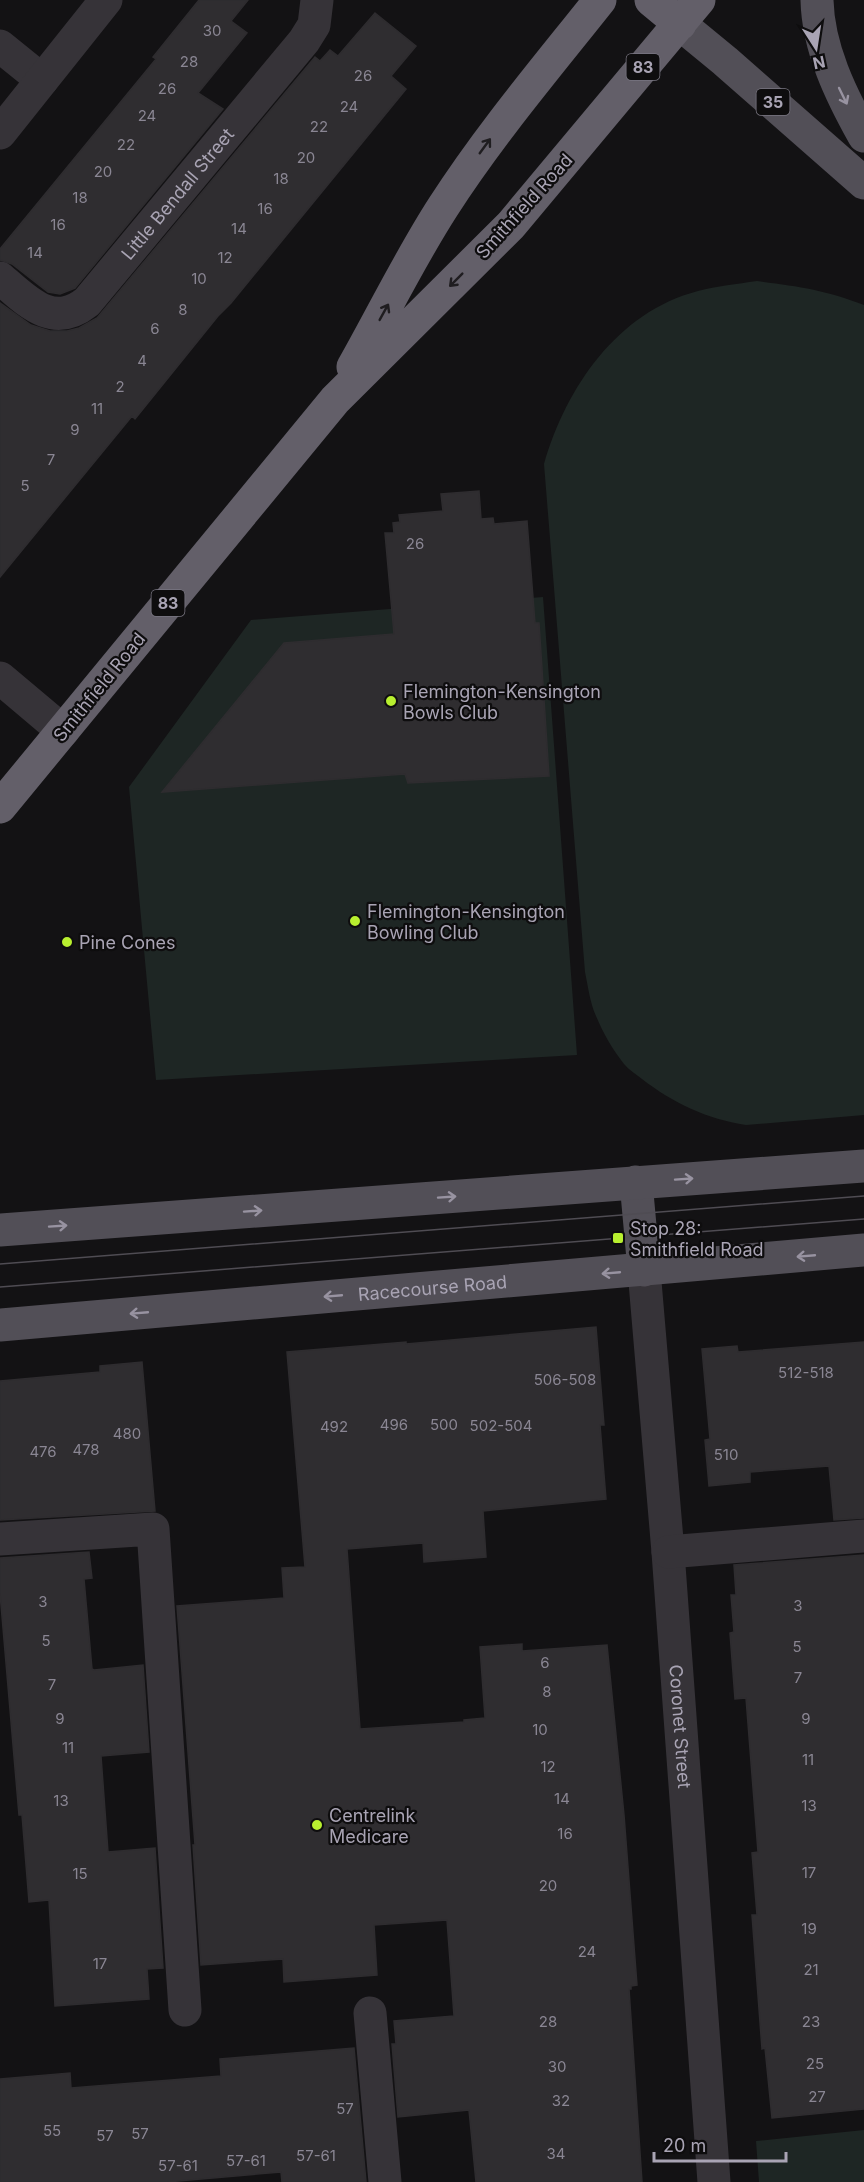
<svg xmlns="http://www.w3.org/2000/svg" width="864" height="2182" viewBox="0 0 864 2182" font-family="Inter,sans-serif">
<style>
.green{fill:#1e2624}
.building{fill:#2f2d30;stroke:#2e2c2f;stroke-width:1.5}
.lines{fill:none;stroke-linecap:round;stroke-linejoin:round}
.minor{stroke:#363338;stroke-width:33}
.major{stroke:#524f57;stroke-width:33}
.highway{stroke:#635f69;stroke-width:33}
.tram{stroke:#4f4c53;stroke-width:1.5}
.oneway{stroke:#9893a1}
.oneway2{stroke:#1f1d20}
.poi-dot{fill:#b8ef2f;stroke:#0e0d0e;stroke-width:2}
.labels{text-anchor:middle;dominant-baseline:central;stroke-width:4.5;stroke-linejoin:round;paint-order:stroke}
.number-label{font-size:15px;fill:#8a8693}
.shield{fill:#0e0d0e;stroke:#7a7782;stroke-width:1.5}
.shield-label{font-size:16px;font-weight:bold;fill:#a9a4b4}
.street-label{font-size:18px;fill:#a9a4b4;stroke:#0e0d0e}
.poi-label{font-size:18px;fill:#a9a4b4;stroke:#0e0d0e;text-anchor:start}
</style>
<rect width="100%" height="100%" fill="#131214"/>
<path class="green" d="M 757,281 C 797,286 826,290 864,305 L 864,1115 L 746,1125 C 707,1119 673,1103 642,1079 C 636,1074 629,1070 624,1064 C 613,1050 603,1033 596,1016 C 590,1003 588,986 585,972 L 544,464 C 566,388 617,312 698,291 C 717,286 737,284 757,281 Z
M 543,597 L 577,1055 L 156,1080 L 129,787 L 251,620 Z
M 864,2130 L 864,2182 L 759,2182 L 756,2141 Z"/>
<path class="building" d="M 199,0 L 248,0 L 231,21 L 247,33 L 198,93 L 223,109 L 75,288 L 60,294 L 48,292 L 12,264 L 0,260 L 0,249 L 156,59 L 153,57 Z
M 375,13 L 416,46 L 391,76 L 406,89 L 231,303 L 218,316 L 135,419 L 132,416 L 0,577 L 0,303 L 31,325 L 50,331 L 67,331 L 79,328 L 97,318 L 315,57 L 320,61 L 330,50 L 338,56 Z
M 479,491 L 481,519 L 493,518 L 494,524 L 527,521 L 535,623 L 539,623 L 549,776 L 408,783 L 405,774 L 162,792 L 284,643 L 394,634 L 385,533 L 394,533 L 393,523 L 400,522 L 399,515 L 443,511 L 441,494 Z
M 596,1327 L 604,1425 L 600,1425 L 606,1499 L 483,1511 L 486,1557 L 424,1562 L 423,1543 L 347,1549 L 360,1729 L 464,1722 L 464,1720 L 485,1718 L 480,1647 L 522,1644 L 522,1651 L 607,1645 L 624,1815 L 637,1985 L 631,1986 L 631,1989 L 629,1989 L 642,2182 L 476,2182 L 469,2110 L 398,2117 L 392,2044 L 396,2044 L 394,2021 L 454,2016 L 447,1920 L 374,1925 L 377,1975 L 284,1982 L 283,1959 L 201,1965 L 193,1845 L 195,1845 L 177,1606 L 284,1598 L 282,1568 L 305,1567 L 287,1352 L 406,1342 L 406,1344 Z
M 864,1342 L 864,1518 L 834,1520 L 829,1466 L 750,1472 L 750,1482 L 709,1486 L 705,1440 L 710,1439 L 702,1349 L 737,1346 L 738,1352 Z
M 142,1362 L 155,1511 L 0,1520 L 0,1381 L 100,1372 L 100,1366 Z
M 89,1552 L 92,1578 L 84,1579 L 92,1669 L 94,1670 L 143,1665 L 149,1752 L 101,1756 L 108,1852 L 155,1848 L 163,1968 L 147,1969 L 149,1999 L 55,2006 L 49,1900 L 29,1902 L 22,1815 L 19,1815 L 0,1593 L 0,1558 Z
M 864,1555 L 864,2109 L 772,2118 L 765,2048 L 762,2049 L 752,1915 L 757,1915 L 752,1853 L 758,1852 L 746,1698 L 735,1699 L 730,1633 L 734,1632 L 731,1595 L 736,1595 L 734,1565 Z
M 354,2048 L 366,2182 L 282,2182 L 281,2172 L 167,2182 L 0,2182 L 0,2079 L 70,2073 L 71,2088 L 221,2076 L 220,2059 Z"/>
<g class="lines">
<g class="minor">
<path d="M 0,46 L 42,80"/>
<path d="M 0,133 L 106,0"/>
<path id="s1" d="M 0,278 C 26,300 52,330 87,302 L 304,41 L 314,25 L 317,0"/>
<path d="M 0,678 L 63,731"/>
<path id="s2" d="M 644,1270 L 668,1552 L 714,2182"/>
<path d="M 0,1539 L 153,1529 L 185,2010"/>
<path d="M 668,1552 L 864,1536"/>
<path d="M 370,2013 L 385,2182"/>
</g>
<g class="major">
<path d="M 817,0 C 818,48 841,95 864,136"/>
<path d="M 680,24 L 725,61 L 864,183"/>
<path d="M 636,1182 L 644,1270"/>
<path d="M 0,1230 L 864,1166"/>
<path id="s3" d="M 0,1325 L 864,1250"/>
</g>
<path class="highway" d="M 651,0 L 680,24
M 353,367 C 383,314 410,258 443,207 C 490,134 546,68 600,0
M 0,807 L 335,400 L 511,225 L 699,0"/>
<path class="tram" d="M 0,1264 L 864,1196
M 0,1287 L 864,1219"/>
</g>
<defs><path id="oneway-shaft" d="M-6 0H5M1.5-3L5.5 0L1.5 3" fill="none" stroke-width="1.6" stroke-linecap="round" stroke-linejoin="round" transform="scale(1.5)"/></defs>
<g class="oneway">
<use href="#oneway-shaft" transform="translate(843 96) rotate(64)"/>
<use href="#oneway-shaft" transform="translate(684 1179) rotate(-4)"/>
<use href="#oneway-shaft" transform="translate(447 1197) rotate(-4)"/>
<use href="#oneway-shaft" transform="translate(253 1211) rotate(-4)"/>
<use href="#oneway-shaft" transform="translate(58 1226) rotate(-4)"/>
<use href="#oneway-shaft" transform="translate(806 1256) rotate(175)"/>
<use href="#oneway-shaft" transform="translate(611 1273) rotate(175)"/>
<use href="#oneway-shaft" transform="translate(333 1296) rotate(175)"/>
<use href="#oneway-shaft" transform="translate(139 1313) rotate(175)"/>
</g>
<g class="oneway2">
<use href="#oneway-shaft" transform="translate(485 146) rotate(-54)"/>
<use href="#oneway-shaft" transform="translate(456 280) rotate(135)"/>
<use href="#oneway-shaft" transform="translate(384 312) rotate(-61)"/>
</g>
<g class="poi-dot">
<circle cx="391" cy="701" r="6"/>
<circle cx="355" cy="921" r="6"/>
<circle cx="67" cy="942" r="6"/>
<rect x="612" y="1232" width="12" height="12" rx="3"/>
<circle cx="317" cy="1825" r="6"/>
</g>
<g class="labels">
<g class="number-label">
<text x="212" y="30">30</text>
<text x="189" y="61">28</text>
<text x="363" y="75">26</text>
<text x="167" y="88">26</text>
<text x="349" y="106">24</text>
<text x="147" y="115">24</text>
<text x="319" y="126">22</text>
<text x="126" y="144">22</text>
<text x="306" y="157">20</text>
<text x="103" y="171">20</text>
<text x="281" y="178">18</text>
<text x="80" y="197">18</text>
<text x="265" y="208">16</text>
<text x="58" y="224">16</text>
<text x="239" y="228">14</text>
<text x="35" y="252">14</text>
<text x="225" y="257">12</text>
<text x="199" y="278">10</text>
<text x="183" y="309">8</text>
<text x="155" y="328">6</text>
<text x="142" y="360">4</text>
<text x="120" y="386">2</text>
<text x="97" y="408">11</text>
<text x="75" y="429">9</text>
<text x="51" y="459">7</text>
<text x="25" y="485">5</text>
<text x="415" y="543">26</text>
<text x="806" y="1372">512-518</text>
<text x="565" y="1379">506-508</text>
<text x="394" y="1424">496</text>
<text x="444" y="1424">500</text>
<text x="501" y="1425">502-504</text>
<text x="334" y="1426">492</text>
<text x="127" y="1433">480</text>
<text x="86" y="1449">478</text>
<text x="43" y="1451">476</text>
<text x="726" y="1454">510</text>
<text x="43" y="1601">3</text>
<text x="798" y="1605">3</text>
<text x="46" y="1640">5</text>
<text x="797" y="1646">5</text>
<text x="545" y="1662">6</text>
<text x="798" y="1677">7</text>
<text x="52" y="1684">7</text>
<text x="547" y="1691">8</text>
<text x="60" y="1718">9</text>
<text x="806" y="1718">9</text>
<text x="540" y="1729">10</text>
<text x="68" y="1747">11</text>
<text x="808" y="1759">11</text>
<text x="548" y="1766">12</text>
<text x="562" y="1798">14</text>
<text x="61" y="1800">13</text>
<text x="809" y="1805">13</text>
<text x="565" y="1833">16</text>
<text x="809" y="1872">17</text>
<text x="80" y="1873">15</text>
<text x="548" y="1885">20</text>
<text x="809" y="1928">19</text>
<text x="587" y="1951">24</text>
<text x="100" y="1963">17</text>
<text x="811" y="1969">21</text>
<text x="548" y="2021">28</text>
<text x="811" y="2021">23</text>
<text x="815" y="2063">25</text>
<text x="557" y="2066">30</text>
<text x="817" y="2096">27</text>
<text x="561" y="2100">32</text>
<text x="345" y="2108">57</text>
<text x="52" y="2130">55</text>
<text x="140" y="2133">57</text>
<text x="105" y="2135">57</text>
<text x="556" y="2153">34</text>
<text x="316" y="2155">57-61</text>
<text x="246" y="2160">57-61</text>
<text x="178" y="2165">57-61</text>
</g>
<g class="shield">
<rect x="626.5" y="54" width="33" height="26" rx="4.5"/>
<rect x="756.5" y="89" width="33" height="26" rx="4.5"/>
<rect x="151.5" y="590" width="33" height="26" rx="4.5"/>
</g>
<g class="shield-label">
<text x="643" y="67">83</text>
<text x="773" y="102">35</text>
<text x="168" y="603">83</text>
</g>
<g class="street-label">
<text stroke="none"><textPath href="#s1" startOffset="242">Little Bendall Street</textPath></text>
<text transform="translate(524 206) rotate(-48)">Smithfield Road</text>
<text transform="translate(99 687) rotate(-51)">Smithfield Road</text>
<text stroke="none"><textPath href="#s3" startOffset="434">Racecourse Road</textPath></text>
<text stroke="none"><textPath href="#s2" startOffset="458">Coronet Street</textPath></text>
</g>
<g class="poi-label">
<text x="403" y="691">Flemington-Kensington<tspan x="403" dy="21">Bowls Club</tspan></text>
<text x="367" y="911">Flemington-Kensington<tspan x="367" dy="21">Bowling Club</tspan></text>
<text x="79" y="942">Pine Cones</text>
<text x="630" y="1228">Stop 28:<tspan x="630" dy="21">Smithfield Road</tspan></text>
<text x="329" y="1815">Centrelink<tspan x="329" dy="21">Medicare</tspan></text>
</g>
</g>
<g transform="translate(816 48) rotate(168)" stroke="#0e0d0e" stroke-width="4.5" paint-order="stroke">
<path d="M0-4.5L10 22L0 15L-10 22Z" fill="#a9a4b4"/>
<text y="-9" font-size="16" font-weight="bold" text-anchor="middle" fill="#a9a4b4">N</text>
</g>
<path d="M654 2152v9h132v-9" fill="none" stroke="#a9a4b4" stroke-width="3"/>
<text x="663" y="2152" font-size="18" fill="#a9a4b4" stroke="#0e0d0e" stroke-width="4.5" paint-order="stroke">20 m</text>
</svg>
